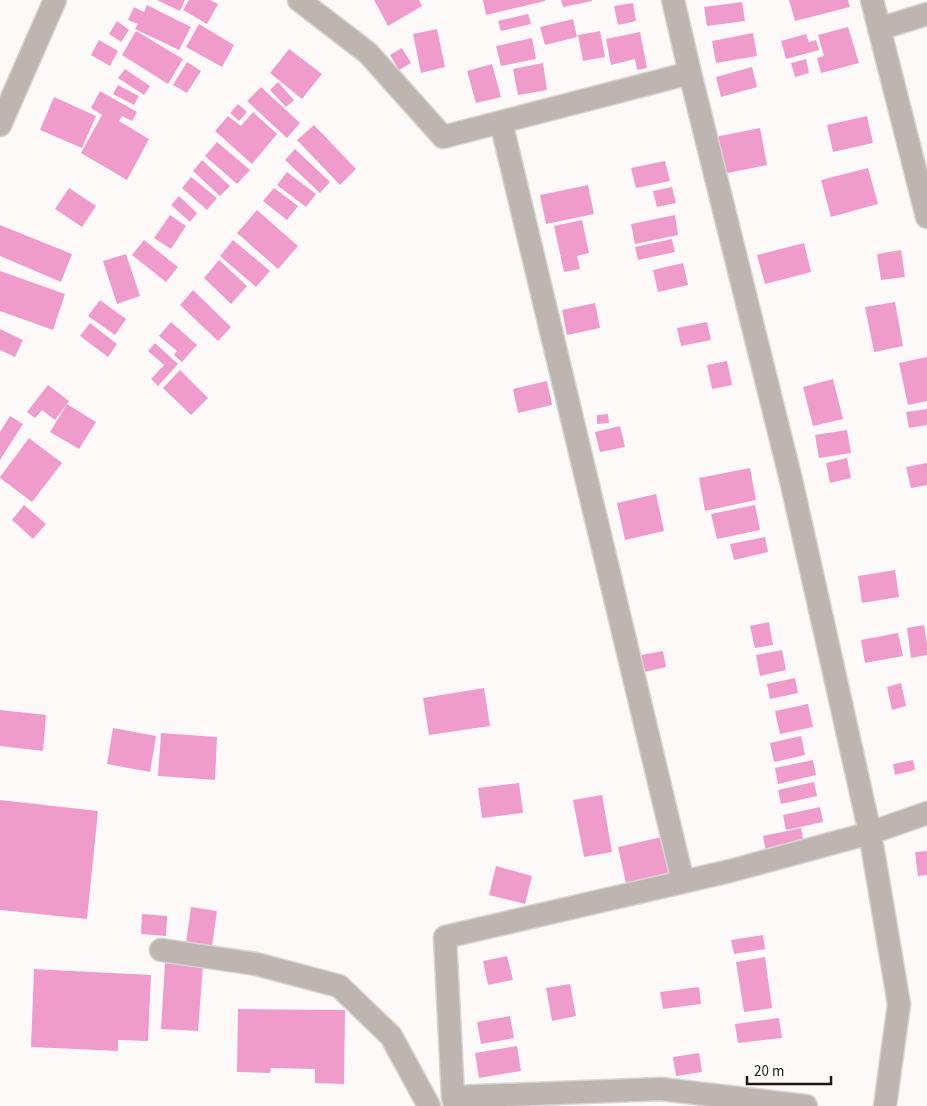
<svg xmlns="http://www.w3.org/2000/svg" width="927" height="1106" viewBox="0 0 927 1106" font-family="'Source Sans 3',sans-serif">
<style>
.building{fill:#ef9bcc}
.lines{fill:none;stroke-linecap:round;stroke-linejoin:round}
.minor-casing{stroke:#dad5d5;stroke-width:25}
.minor{stroke:#beb5b1;stroke-width:22}
</style>
<rect width="100%" height="100%" fill="#fef9f9"/>
<path class="building" d="M 157,0 L 185,0 L 180,11 Z
M 189,0 L 210,0 L 218,4 L 207,24 L 183,10 Z
M 374,0 L 419,0 L 422,6 L 388,26 Z
M 483,0 L 545,0 L 545,1 L 486,15 Z
M 561,0 L 592,0 L 592,1 L 563,7 Z
M 789,0 L 848,0 L 850,7 L 795,21 Z
M 742,2 L 745,21 L 707,26 L 704,7 Z
M 633,3 L 636,21 L 618,25 L 614,6 Z
M 147,5 L 191,27 L 179,50 L 135,29 L 138,24 L 128,20 L 134,7 L 144,12 Z
M 528,14 L 531,24 L 501,31 L 498,21 Z
M 573,19 L 577,37 L 545,45 L 540,27 Z
M 117,21 L 129,30 L 121,42 L 109,34 Z
M 199,24 L 234,45 L 222,67 L 186,47 Z
M 848,27 L 859,63 L 821,73 L 817,58 L 824,56 L 818,35 Z
M 437,29 L 445,67 L 421,73 L 413,34 Z
M 136,31 L 183,59 L 168,84 L 122,55 Z
M 600,31 L 605,57 L 583,61 L 578,35 Z
M 640,32 L 647,68 L 637,70 L 635,59 L 611,65 L 606,39 Z
M 753,33 L 757,56 L 716,63 L 712,41 Z
M 806,34 L 809,42 L 816,40 L 819,50 L 786,59 L 781,41 Z
M 532,38 L 536,59 L 501,66 L 496,46 Z
M 99,40 L 118,51 L 110,66 L 91,55 Z
M 402,48 L 411,63 L 399,70 L 390,55 Z
M 289,49 L 322,74 L 302,99 L 270,73 Z
M 806,59 L 809,73 L 795,77 L 791,63 Z
M 187,62 L 201,71 L 187,93 L 173,85 Z
M 543,63 L 547,90 L 518,95 L 513,69 Z
M 492,64 L 501,97 L 476,103 L 467,71 Z
M 752,67 L 757,87 L 721,97 L 716,77 Z
M 125,69 L 150,86 L 144,95 L 118,78 Z
M 278,82 L 294,100 L 286,107 L 270,90 Z
M 118,85 L 139,96 L 134,105 L 113,94 Z
M 261,87 L 300,123 L 287,138 L 247,101 Z
M 100,91 L 137,112 L 132,121 L 122,116 L 119,121 L 149,139 L 127,180 L 81,153 L 102,115 L 91,108 Z
M 54,97 L 96,116 L 82,148 L 40,130 Z
M 238,104 L 247,112 L 239,121 L 230,113 Z
M 253,112 L 277,134 L 252,164 L 215,131 L 228,116 L 241,126 Z
M 867,116 L 873,143 L 833,152 L 827,125 Z
M 314,125 L 356,169 L 340,185 L 297,140 Z
M 760,128 L 767,165 L 723,174 L 715,137 Z
M 217,142 L 250,170 L 237,184 L 205,156 Z
M 295,149 L 330,182 L 320,193 L 285,160 Z
M 202,160 L 230,186 L 220,196 L 193,171 Z
M 665,161 L 670,181 L 636,188 L 631,168 Z
M 868,168 L 878,204 L 831,217 L 821,180 Z
M 287,172 L 316,194 L 306,207 L 277,185 Z
M 191,177 L 217,198 L 207,210 L 182,188 Z
M 588,185 L 594,214 L 546,224 L 540,195 Z
M 672,187 L 676,203 L 657,207 L 653,191 Z
M 69,188 L 96,206 L 82,227 L 55,209 Z
M 274,188 L 298,206 L 287,220 L 263,201 Z
M 179,196 L 197,213 L 190,222 L 171,205 Z
M 257,210 L 298,246 L 278,269 L 237,233 Z
M 170,215 L 186,226 L 171,249 L 154,238 Z
M 675,215 L 678,235 L 635,244 L 631,224 Z
M 582,220 L 589,253 L 577,256 L 580,269 L 564,272 L 554,226 Z
M 0,225 L 72,254 L 61,282 L 0,256 Z
M 672,239 L 675,252 L 638,260 L 635,247 Z
M 144,240 L 178,267 L 166,282 L 132,255 Z
M 233,240 L 270,271 L 256,287 L 220,256 Z
M 804,243 L 811,272 L 765,284 L 757,255 Z
M 901,250 L 905,277 L 881,280 L 877,254 Z
M 126,254 L 140,296 L 117,304 L 103,261 Z
M 219,260 L 247,286 L 231,304 L 204,278 Z
M 683,263 L 688,285 L 658,292 L 653,270 Z
M 0,271 L 65,294 L 53,330 L 0,311 Z
M 193,290 L 231,327 L 218,341 L 180,305 Z
M 100,300 L 126,319 L 115,335 L 88,316 Z
M 895,302 L 903,346 L 874,352 L 865,307 Z
M 595,303 L 600,328 L 567,335 L 562,310 Z
M 171,322 L 197,345 L 182,362 L 174,355 L 177,351 L 159,336 Z
M 707,322 L 711,340 L 681,346 L 677,328 Z
M 90,323 L 117,344 L 108,357 L 80,336 Z
M 0,329 L 23,340 L 15,357 L 0,350 Z
M 155,343 L 178,364 L 158,386 L 151,379 L 164,365 L 148,351 Z
M 927,357 L 927,401 L 908,405 L 899,363 Z
M 727,361 L 732,385 L 712,389 L 707,365 Z
M 180,370 L 208,398 L 191,415 L 163,388 Z
M 833,379 L 843,419 L 813,426 L 803,387 Z
M 547,381 L 552,405 L 518,413 L 513,389 Z
M 48,385 L 69,401 L 55,420 L 42,410 L 35,418 L 27,412 Z
M 67,404 L 96,422 L 79,449 L 50,432 Z
M 927,409 L 927,425 L 909,428 L 906,412 Z
M 608,414 L 609,423 L 597,424 L 597,415 Z
M 10,416 L 23,424 L 0,460 L 0,432 Z
M 620,426 L 625,447 L 600,452 L 595,432 Z
M 847,430 L 851,453 L 819,458 L 815,435 Z
M 29,438 L 62,463 L 32,502 L 0,478 L 0,477 Z
M 847,458 L 851,478 L 830,483 L 826,463 Z
M 927,463 L 927,485 L 911,488 L 906,467 Z
M 750,468 L 756,500 L 705,511 L 699,478 Z
M 656,494 L 664,531 L 625,540 L 617,503 Z
M 24,505 L 46,524 L 33,539 L 12,520 Z
M 755,505 L 760,530 L 717,539 L 711,514 Z
M 765,537 L 768,552 L 734,560 L 730,544 Z
M 895,570 L 899,597 L 862,603 L 858,576 Z
M 769,622 L 773,645 L 755,648 L 750,626 Z
M 924,625 L 927,644 L 927,655 L 911,658 L 907,628 Z
M 898,633 L 903,656 L 865,663 L 861,640 Z
M 782,650 L 786,670 L 760,676 L 756,655 Z
M 663,651 L 666,667 L 640,673 L 636,656 Z
M 795,678 L 798,693 L 770,699 L 767,684 Z
M 901,683 L 906,706 L 892,710 L 887,687 Z
M 484,688 L 490,726 L 429,735 L 423,698 Z
M 808,704 L 813,727 L 780,734 L 775,711 Z
M 0,710 L 46,715 L 43,751 L 0,746 Z
M 113,728 L 156,736 L 150,772 L 107,764 Z
M 161,733 L 217,737 L 215,780 L 158,776 Z
M 801,736 L 805,755 L 774,762 L 770,743 Z
M 813,760 L 816,775 L 778,784 L 775,768 Z
M 913,760 L 915,770 L 895,775 L 893,764 Z
M 814,782 L 817,796 L 781,804 L 778,790 Z
M 519,783 L 523,813 L 482,818 L 478,788 Z
M 602,795 L 612,852 L 584,857 L 573,800 Z
M 0,800 L 98,811 L 87,919 L 0,910 Z
M 820,807 L 823,822 L 786,830 L 783,815 Z
M 801,828 L 804,844 L 766,852 L 763,836 Z
M 662,837 L 670,873 L 626,883 L 618,847 Z
M 927,851 L 927,875 L 918,876 L 915,852 Z
M 496,866 L 532,876 L 525,904 L 489,895 Z
M 191,907 L 217,911 L 212,946 L 186,943 Z
M 142,914 L 167,916 L 166,936 L 141,934 Z
M 763,935 L 765,949 L 734,954 L 731,940 Z
M 507,956 L 513,980 L 488,985 L 483,961 Z
M 765,957 L 772,1008 L 744,1012 L 736,962 Z
M 165,963 L 203,965 L 198,1031 L 161,1029 Z
M 34,969 L 151,975 L 148,1041 L 118,1040 L 118,1051 L 31,1047 Z
M 570,984 L 576,1016 L 552,1021 L 546,988 Z
M 699,987 L 701,1004 L 663,1009 L 660,992 Z
M 238,1009 L 345,1010 L 344,1084 L 315,1083 L 315,1069 L 271,1068 L 270,1073 L 237,1072 Z
M 510,1016 L 514,1038 L 481,1044 L 477,1022 Z
M 779,1018 L 782,1038 L 738,1043 L 735,1024 Z
M 517,1046 L 521,1071 L 479,1078 L 475,1053 Z
M 699,1053 L 702,1072 L 676,1076 L 673,1057 Z"/>
<g class="lines">
<defs>
<path id="minor" d="M 299,0 L 368,53 L 443,137 L 690,73
M 673,0 L 690,73 L 791,480 L 870,833 L 899,1004 L 885,1106
M 872,0 L 927,217
M 879,29 L 927,14
M 501,122 L 683,882
M 0,125 L 55,0
M 161,950 L 256,964 L 339,986 L 391,1036 L 429,1106
M 453,1097 L 661,1089 L 806,1106
M 455,1106 L 453,1097 L 445,937 L 730,871 L 870,833 L 927,813"/>
</defs>
<use href="#minor" class="minor-casing"/>
<use href="#minor" class="minor"/>
</g>
<path d="M747 1076v8h84v-8" fill="none" stroke="#1e1616" stroke-width="2.5"/>
<text x="754" y="1076" font-size="15" fill="#1e1616" stroke="#ffffff" stroke-width="4" paint-order="stroke">20 m</text>
</svg>
